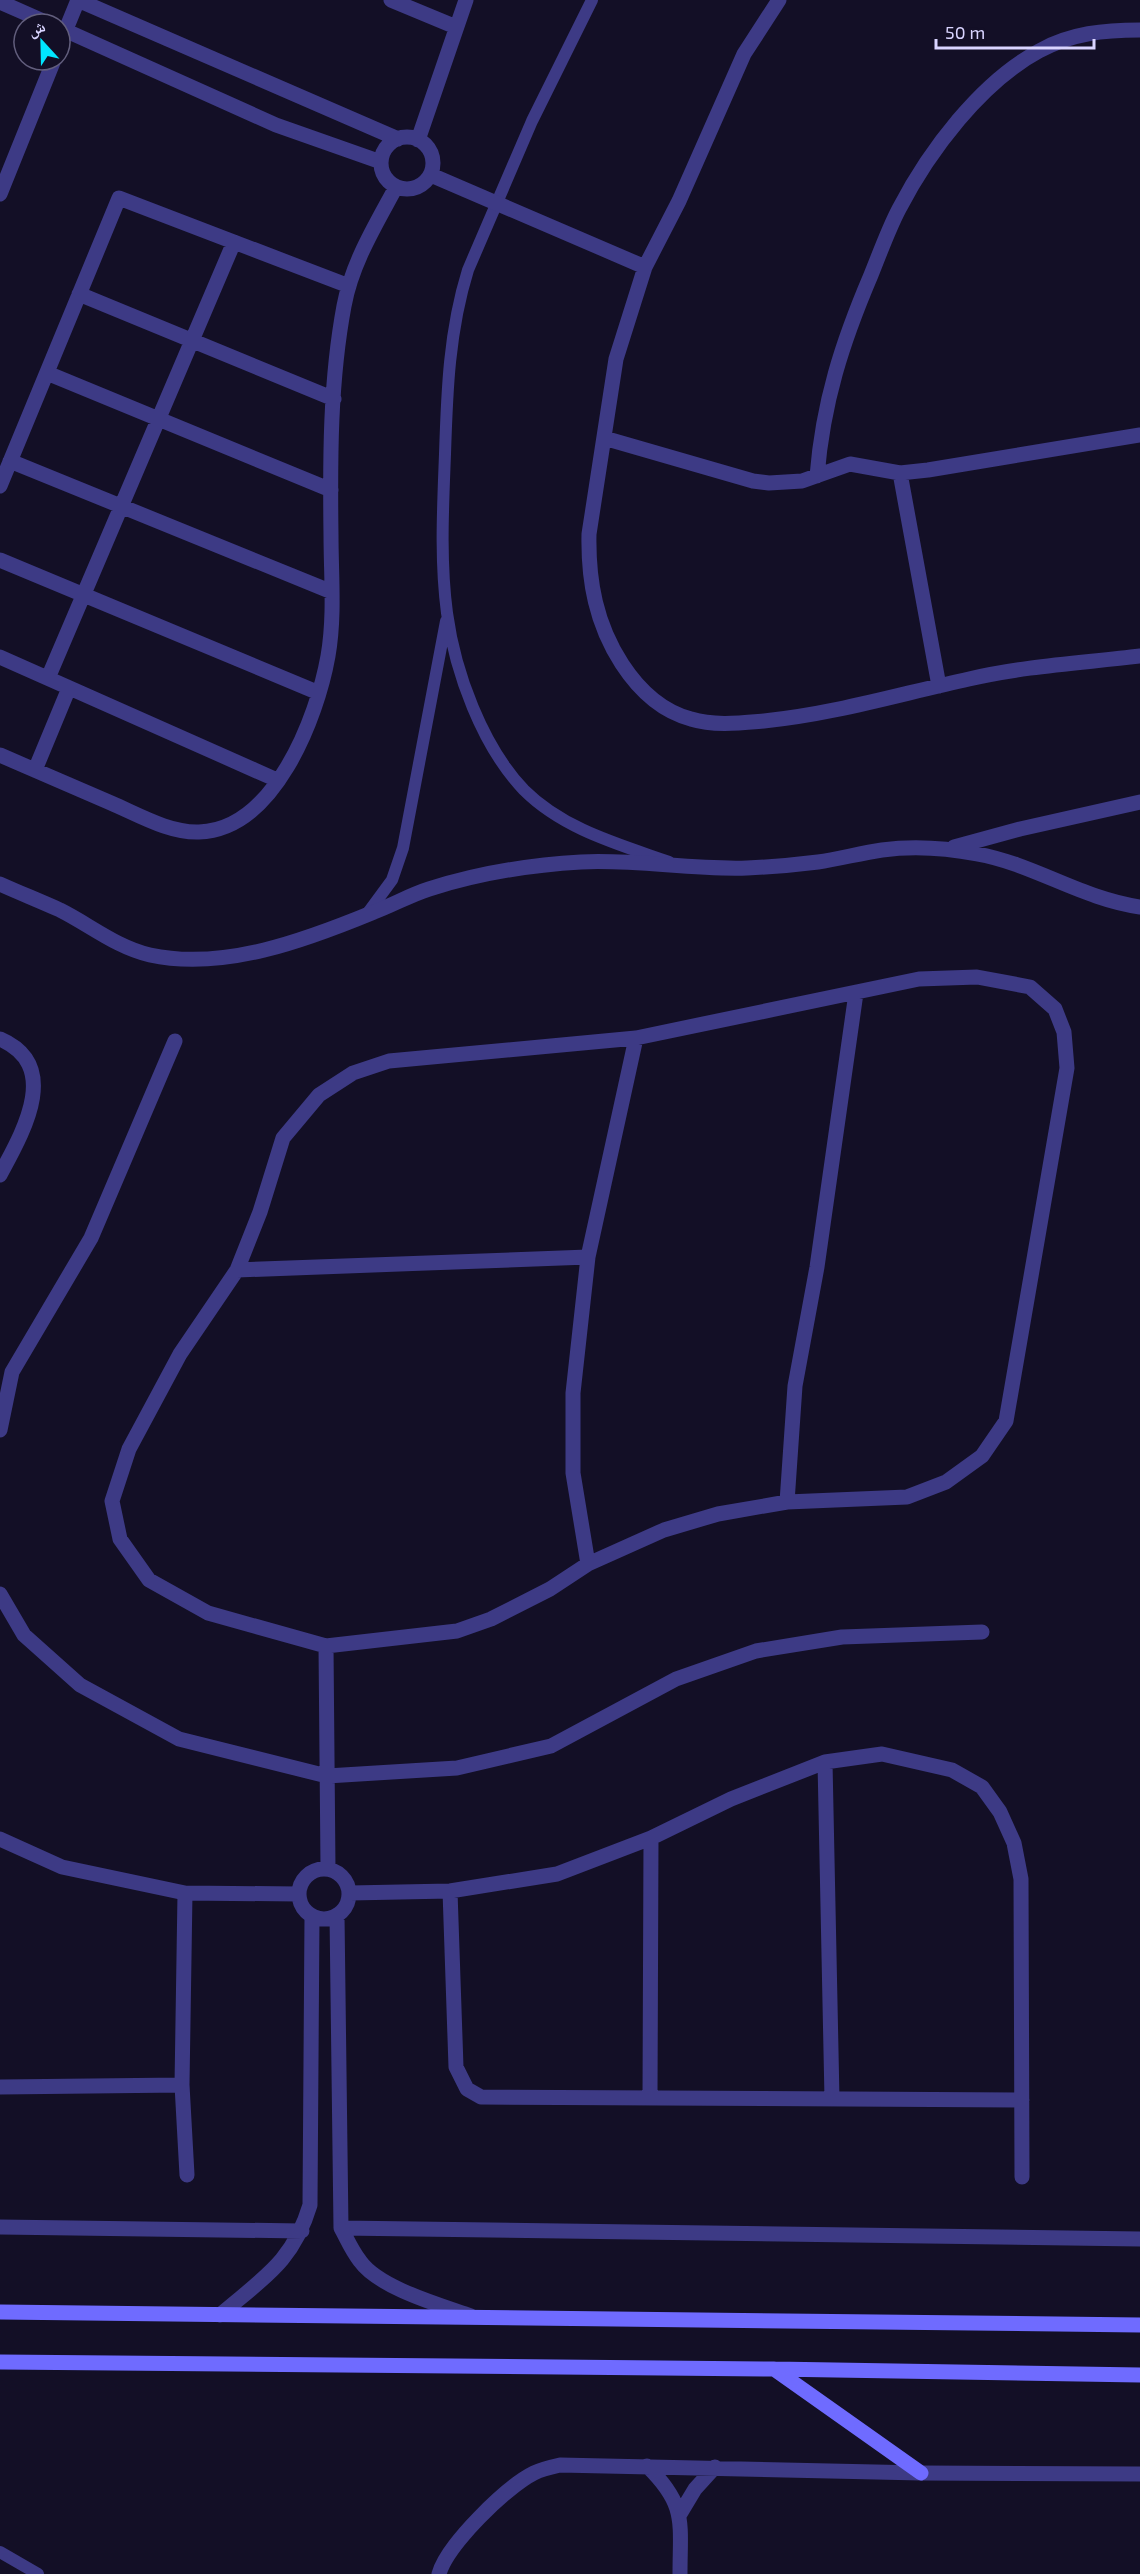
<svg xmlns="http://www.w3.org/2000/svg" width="1140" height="2574" viewBox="0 0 1140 2574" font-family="'Exo 2','Noto Naskh Arabic',sans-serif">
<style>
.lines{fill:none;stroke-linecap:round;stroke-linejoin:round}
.lane{stroke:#3d3a85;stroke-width:12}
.street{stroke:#3d3a85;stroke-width:15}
.secondary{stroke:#6f6bff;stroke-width:15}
</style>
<rect width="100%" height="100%" fill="#130f26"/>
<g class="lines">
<path class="lane" d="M 592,0 L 532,121 L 468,270 C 449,331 447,391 445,454 C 443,507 440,560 447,613 C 455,672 482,746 524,790 C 563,829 618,844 669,862
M 367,914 L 392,880 L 403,848 L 446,621
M 0,2552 L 38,2574"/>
<path class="street" d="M 78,0 L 398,139
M 391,0 L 456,27
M 0,2 L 50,24
M 60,28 L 276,125 L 381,162
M 60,44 L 78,0
M381 163a26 26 0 1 1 52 0a26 26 0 1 1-52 0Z
M 418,140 L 466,0
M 431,175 L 645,267 L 679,201 L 744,54 L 779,0
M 0,194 L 54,60
M 645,267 L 616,359 L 589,534 C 588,581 596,624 622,664 C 639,690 661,711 691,719 C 714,726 740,723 764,721 C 834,714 900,694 969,679 C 1025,666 1082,663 1140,656
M 79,294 L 334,399
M 47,373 L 331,490
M 604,438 L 753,481 L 769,483 L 802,481 L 850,464 L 900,473 L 928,470 L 1140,435
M 10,461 L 332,592
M 900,473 L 939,686
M 817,476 C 823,402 842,343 871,275 C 880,253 888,230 899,209 C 929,151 981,82 1039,51 C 1071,33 1105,30 1140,30
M 0,486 L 119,198 L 349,286
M 0,560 L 319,693
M 0,657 L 277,780
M 48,678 L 234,242
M 0,755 C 37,771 74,787 111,803 C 139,815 169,833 199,832 C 274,830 317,718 328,656 C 335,616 331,575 331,535 C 330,459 330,381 344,306 C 352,263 375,226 396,187
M 35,770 L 69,688
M 954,847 L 1020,829 L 1140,802
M 0,884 C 20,893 40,901 60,910 C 90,925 116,947 150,955 C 224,971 306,940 374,912 C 393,905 410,895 429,889 C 479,873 529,865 581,862 C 636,859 691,870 747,868 C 770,867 794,865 818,862 C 839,859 861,853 882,850 C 913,846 946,848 977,854 C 1034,864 1082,899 1140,907
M 977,977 L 1030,987 L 1055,1009 L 1064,1032 L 1067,1068 L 1006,1421 L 982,1456 L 946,1482 L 907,1497 L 787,1502 L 718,1514 L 664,1530 L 588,1564 L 550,1589 L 491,1619 L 457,1631 L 326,1646 L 208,1613 L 149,1580 L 120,1539 L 112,1501 L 129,1449 L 180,1354 L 237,1270 L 260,1212 L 283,1138 L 319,1095 L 353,1073 L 389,1061 L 636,1038 L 919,979 Z
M 0,1039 C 62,1066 23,1132 0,1175
M 237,1270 L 588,1257
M 0,1430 L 12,1372 L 91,1238 L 175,1041
M 787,1502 L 795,1386 L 817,1267 L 856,993
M 588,1564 L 573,1473 L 573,1393 L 588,1257 L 636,1038
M 0,1594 L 24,1635 L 80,1685 L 179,1739 L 327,1776 L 457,1768 L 551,1746 L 676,1679 L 756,1651 L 842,1637 L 982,1632
M 326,1646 L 328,1868
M 825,1762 L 832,2099
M 0,1839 L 62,1867 L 185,1893 L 298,1894
M299 1894a25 25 0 1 1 50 0a25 25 0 1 1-50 0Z
M 450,1891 L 456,2067 L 467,2089 L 481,2097 L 1022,2100
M 350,1893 L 450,1891 L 557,1874 L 651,1838 L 731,1799 L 825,1762 L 882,1754 L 952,1770 L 982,1787 L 1000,1812 L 1014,1843 L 1021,1879 L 1022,2177
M 337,1915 L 341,2228 C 347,2239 352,2251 360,2261 C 379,2288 440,2305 471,2316
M 182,2085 L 187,2175
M 0,2087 L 182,2085 L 185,1893
M 650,2098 L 651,1838
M 0,2227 L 302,2231
M 341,2228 L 1140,2239
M 220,2315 C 263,2278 293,2262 310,2205 L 312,1916
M 647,2466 C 687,2505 680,2522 680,2574
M 680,2514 L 695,2489 L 715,2467
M 439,2574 C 447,2545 506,2487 534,2473 C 542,2469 551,2467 560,2465 L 921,2473 L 1140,2474"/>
<path class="secondary" d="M 0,2312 L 1140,2325
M 0,2362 L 774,2369 L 1140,2375
M 774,2369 L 921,2473"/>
</g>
<g transform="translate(42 42) rotate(338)"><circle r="28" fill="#130f26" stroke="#625e7d" stroke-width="1.5"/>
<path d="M0-4.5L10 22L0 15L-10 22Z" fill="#00e5ff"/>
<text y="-9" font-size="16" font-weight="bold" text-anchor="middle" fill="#d9d4ff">ش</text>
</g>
<path d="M936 39v9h158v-9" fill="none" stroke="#d9d4ff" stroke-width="3"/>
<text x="945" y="39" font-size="18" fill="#d9d4ff" stroke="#130f26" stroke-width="4.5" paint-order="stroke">50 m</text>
</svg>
